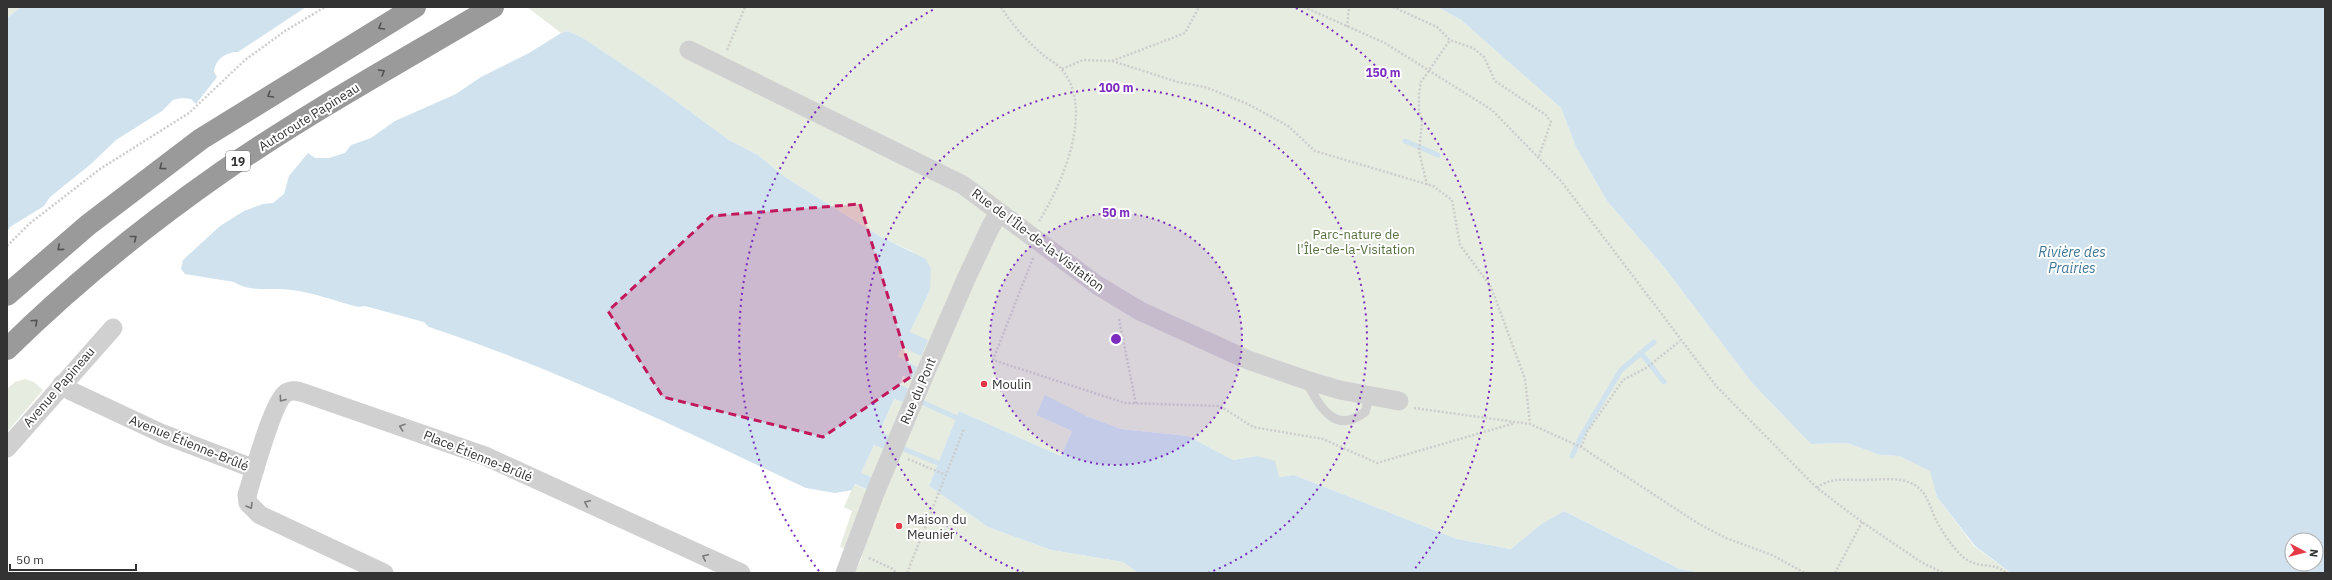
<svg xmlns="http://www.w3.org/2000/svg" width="2332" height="580" viewBox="0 0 2332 580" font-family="'IBM Plex Sans',sans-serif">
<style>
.green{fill:#e6ecdf}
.water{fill:#cfe2ee;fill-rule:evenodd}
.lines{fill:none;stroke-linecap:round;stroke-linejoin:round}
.stream{stroke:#cfe2ee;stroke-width:5}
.path{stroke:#cdcdcd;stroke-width:2.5;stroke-dasharray:2 2;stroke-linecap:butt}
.lane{stroke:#d0d0d0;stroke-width:9}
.street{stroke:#d0d0d0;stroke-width:19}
.highway{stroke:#9a9a9a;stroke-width:22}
.oneway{stroke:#525252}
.oneway2{stroke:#7a7a7a}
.marked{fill:#c2185b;fill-opacity:0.2;stroke:#c2185b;stroke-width:3;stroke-dasharray:8 5;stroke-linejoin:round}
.ring{fill:none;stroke:#7b2cbf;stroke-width:2;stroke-dasharray:2 4}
.poi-dot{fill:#e63946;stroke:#fff;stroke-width:1.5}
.labels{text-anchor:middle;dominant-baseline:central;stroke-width:4;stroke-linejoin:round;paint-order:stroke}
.shield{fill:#fff;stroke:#707070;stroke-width:1}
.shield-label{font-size:12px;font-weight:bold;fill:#333}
.street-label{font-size:13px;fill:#333;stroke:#fff}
.park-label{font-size:13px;fill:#56703f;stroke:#fff}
.poi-label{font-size:13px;fill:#333;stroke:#fff;text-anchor:start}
.water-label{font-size:14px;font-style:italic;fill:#3f7597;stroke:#fff}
.centre{fill:#7b2cbf;stroke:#fff;stroke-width:2}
.ring-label{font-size:12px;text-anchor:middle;font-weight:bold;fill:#7b2cbf;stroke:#fff;stroke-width:4;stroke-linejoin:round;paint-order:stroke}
</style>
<rect width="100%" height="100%" fill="#fff"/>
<path class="green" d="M 7,7 L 21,7 L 7,18 Z
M 527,7 L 1438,7 L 1461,20 L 1561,108 L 1576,147 L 1607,201 L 1664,267 L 1752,383 L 1811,444 L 1847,443 L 1880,455 L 1899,456 L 1931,471 L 1937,497 L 1974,546 L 2011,573 L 1704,573 L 1680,569 L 1564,511 L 1540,525 L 1511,549 L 1457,539 L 1294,475 L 1279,477 L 1257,456 L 1233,460 L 1188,436 L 1121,429 L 1086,416 L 1036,415 L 1072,431 L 1061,456 L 959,411 L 929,486 L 988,527 L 1051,550 L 1123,562 L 1138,573 L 855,573 L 862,557 L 840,547 L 852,511 L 844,507 L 854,484 L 867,490 L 861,473 L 874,445 L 884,449 L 889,436 L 880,431 L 894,399 L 903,402 C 899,381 899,379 917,367 L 898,356 L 902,347 L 921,355 L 927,340 L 910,332 L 930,290 L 913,252 L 881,237 L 785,177 L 758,155 L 729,140 L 658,88 L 583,38 L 568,31 L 561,33 Z
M 25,379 L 34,382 L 43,390 L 7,432 L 7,389 L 15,382 Z"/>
<path class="water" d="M 21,7 L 306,7 L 238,52 C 225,52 215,60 214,72 L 217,77 L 196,104 L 191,99 L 182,98 L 173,100 L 162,111 L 116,140 L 91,164 L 50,197 L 44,206 L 10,227 L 7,232 L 7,18 Z
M 1438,7 L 2325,7 L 2325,573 L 2011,573 L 1975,546 L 1937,497 L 1930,471 L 1899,456 L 1880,455 L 1847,443 L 1811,444 L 1752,383 L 1664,267 L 1607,201 L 1576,147 L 1561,108 L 1461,20 ZM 2292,540 L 2316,540 L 2316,564 L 2292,564 Z
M 568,31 L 583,38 L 658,88 L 729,140 L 758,155 L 785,177 L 881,237 L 926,259 L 931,269 L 930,290 L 910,332 L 928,340 L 921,356 L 902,347 L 898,356 L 917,367 L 912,379 L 903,376 L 900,385 L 908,388 L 903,402 L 894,399 L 880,431 L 889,436 L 884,449 L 874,445 L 861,473 L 873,478 L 868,490 L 855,484 L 852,490 L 835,493 L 806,488 C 683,430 559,370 429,327 L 424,322 L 365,306 L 358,307 C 336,301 314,293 292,290 C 273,287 251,293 234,282 L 185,274 L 181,269 L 183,260 L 220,226 L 244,211 L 263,204 L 273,203 L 284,194 L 289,176 L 308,153 L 315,158 L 329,158 L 345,153 L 351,145 L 371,138 L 395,121 L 456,94 L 481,77 L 529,53 L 561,33 Z
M 1045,395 L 1086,416 L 1121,429 L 1188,436 L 1233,460 L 1257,456 L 1275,461 L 1279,477 L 1294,475 L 1457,539 L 1511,549 L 1540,525 L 1564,511 L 1680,569 L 1704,573 L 1138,573 L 1123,562 L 1051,550 L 988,527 L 929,486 L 959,411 L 1061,456 L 1072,431 L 1036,415 Z"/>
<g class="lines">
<path class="stream" d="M 1405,141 L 1438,155
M 1641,353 L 1664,382
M 906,395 L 957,418
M 899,447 L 938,463
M 1572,456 L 1582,435 L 1621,370 L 1654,342"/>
<path class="path" d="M 1001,7 C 1013,26 1026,40 1043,55 C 1049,60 1058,64 1062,70 C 1095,109 1062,185 1039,221
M 1304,7 L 1385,43 L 1492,110 L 1561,181 L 1717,387 L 1817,488 L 1862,522 L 1921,562 L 1943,573
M 1393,7 L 1437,27 L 1450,40 L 1473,48 L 1484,57 L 1495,81 L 1546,115 L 1551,122 L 1539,156
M 1347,27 L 1349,7
M 727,50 L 745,7
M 1112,61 L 1185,33 L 1199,7
M 1062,69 L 1083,60 L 1112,61 L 1178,82 L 1205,87 L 1248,104 L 1288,126 L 1315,151 L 1433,186 L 1452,200 L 1460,245 L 1491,287 L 1525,379 L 1530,424
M 1427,185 L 1419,151 L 1422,122 L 1419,109 L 1419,93 L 1421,82 L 1450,40
M 7,246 L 29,224 L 100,169 L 189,113 L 245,60 L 285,31 L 325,7
M 1033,258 L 993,360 L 1125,403 L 1220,406 L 1253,427 L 1323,439 L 1377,463 L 1515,423
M 1119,319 L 1136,404
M 1414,408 L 1530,424 L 1581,447 L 1699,524 L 1726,538 L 1772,555 L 1805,573
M 1581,447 L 1587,432 L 1623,380 L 1646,368 L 1680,341
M 908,459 L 946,475
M 1817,488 C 1830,477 1845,480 1861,480 C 1874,480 1888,478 1901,480 C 1925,485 1927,499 1935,518 C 1941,530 1952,547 1962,556 C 1979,571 1992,560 2006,573
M 917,531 L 923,533
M 869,558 L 893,569 L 896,573
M 907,573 L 964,429
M 1835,573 L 1862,522"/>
<path class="lane" d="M 1306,381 C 1319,405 1334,436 1365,412 L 1370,396"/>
<path class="street" d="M 689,50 L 963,185 L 1097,285 L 1140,311 L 1248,360 L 1306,380 L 1340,390 L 1399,401
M 62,384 L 71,391 L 163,434 L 255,469
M 7,448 L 113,328
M 384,573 L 260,515 L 248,503 L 247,495 C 253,476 273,401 286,393 C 292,389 298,391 304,393 L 485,456 L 741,573
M 845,573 L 875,493 L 927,369 L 966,279 L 990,228 L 999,212"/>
<path class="highway" d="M 7,295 L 88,225 L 201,139 L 415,7
M 7,349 C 73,284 146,225 222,172 C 309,112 402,61 493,7"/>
</g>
<defs><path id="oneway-chevron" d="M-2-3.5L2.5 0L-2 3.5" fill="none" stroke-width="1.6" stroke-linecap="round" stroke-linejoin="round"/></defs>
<g class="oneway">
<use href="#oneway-chevron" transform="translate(381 27) rotate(150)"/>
<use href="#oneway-chevron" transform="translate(382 72) rotate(-31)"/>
<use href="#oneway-chevron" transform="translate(270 95) rotate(149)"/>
<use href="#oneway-chevron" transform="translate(162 167) rotate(144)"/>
<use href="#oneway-chevron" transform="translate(134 238) rotate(-38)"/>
<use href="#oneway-chevron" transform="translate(60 248) rotate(140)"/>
<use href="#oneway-chevron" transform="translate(35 322) rotate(-43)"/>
</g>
<g class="oneway2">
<use href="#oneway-chevron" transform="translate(282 399) rotate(126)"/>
<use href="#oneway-chevron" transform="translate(402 427) rotate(-161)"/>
<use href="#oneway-chevron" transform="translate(587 503) rotate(-155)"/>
<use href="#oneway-chevron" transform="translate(250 506) rotate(59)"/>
<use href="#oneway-chevron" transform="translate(705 557) rotate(-155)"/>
</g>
<path class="marked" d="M 860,204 L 912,376 L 823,437 L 663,397 L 608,311 L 711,216 Z"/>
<circle cx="1116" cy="339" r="126" fill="#7b2cbf" fill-opacity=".12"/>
<g class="ring">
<circle cx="1116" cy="339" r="126"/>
<path d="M1024 573A251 251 0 1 1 1208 573"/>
<path d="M819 571A377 377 0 0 1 936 8M1296 8A377 377 0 0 1 1413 571"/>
</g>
<g class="poi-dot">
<circle cx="984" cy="384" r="4"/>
<circle cx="899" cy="526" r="4"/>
</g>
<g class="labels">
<rect class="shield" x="226" y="151" width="24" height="20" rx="3"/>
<g class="shield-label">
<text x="238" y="161">19</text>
</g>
<g class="street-label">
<text transform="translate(309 117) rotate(-32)">Autoroute Papineau</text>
<text transform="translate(1038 240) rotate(37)">Rue de l'Île-de-la-Visitation</text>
<text transform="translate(59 387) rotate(-49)">Avenue Papineau</text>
<text transform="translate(918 391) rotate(-67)">Rue du Pont</text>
<text transform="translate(189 443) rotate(22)">Avenue Étienne-Brûlé</text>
<text transform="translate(478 456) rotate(22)">Place Étienne-Brûlé</text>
</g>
<g class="park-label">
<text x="1356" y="234">Parc-nature de<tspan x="1356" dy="15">l'Île-de-la-Visitation</tspan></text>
</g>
<g class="poi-label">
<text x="992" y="384">Moulin</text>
<text x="907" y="519">Maison du<tspan x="907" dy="15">Meunier</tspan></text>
</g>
<g class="water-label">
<text x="2072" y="252">Rivière des<tspan x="2072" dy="16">Prairies</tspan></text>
</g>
</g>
<circle cx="1116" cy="339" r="6" class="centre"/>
<g class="ring-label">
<text x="1383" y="77">150 m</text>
<text x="1116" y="92">100 m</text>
<text x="1116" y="217">50 m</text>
</g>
<rect width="2332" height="580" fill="none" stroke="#333333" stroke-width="16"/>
<g transform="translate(2304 552) rotate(97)"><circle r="19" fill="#ffffff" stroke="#adadad"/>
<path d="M0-3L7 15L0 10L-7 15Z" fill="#e63946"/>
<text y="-6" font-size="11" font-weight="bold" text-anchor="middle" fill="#333333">N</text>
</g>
<path d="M10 564v6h126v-6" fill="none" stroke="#333333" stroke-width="2"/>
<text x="16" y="564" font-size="12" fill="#333333" stroke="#ffffff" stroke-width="3" paint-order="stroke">50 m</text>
</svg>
